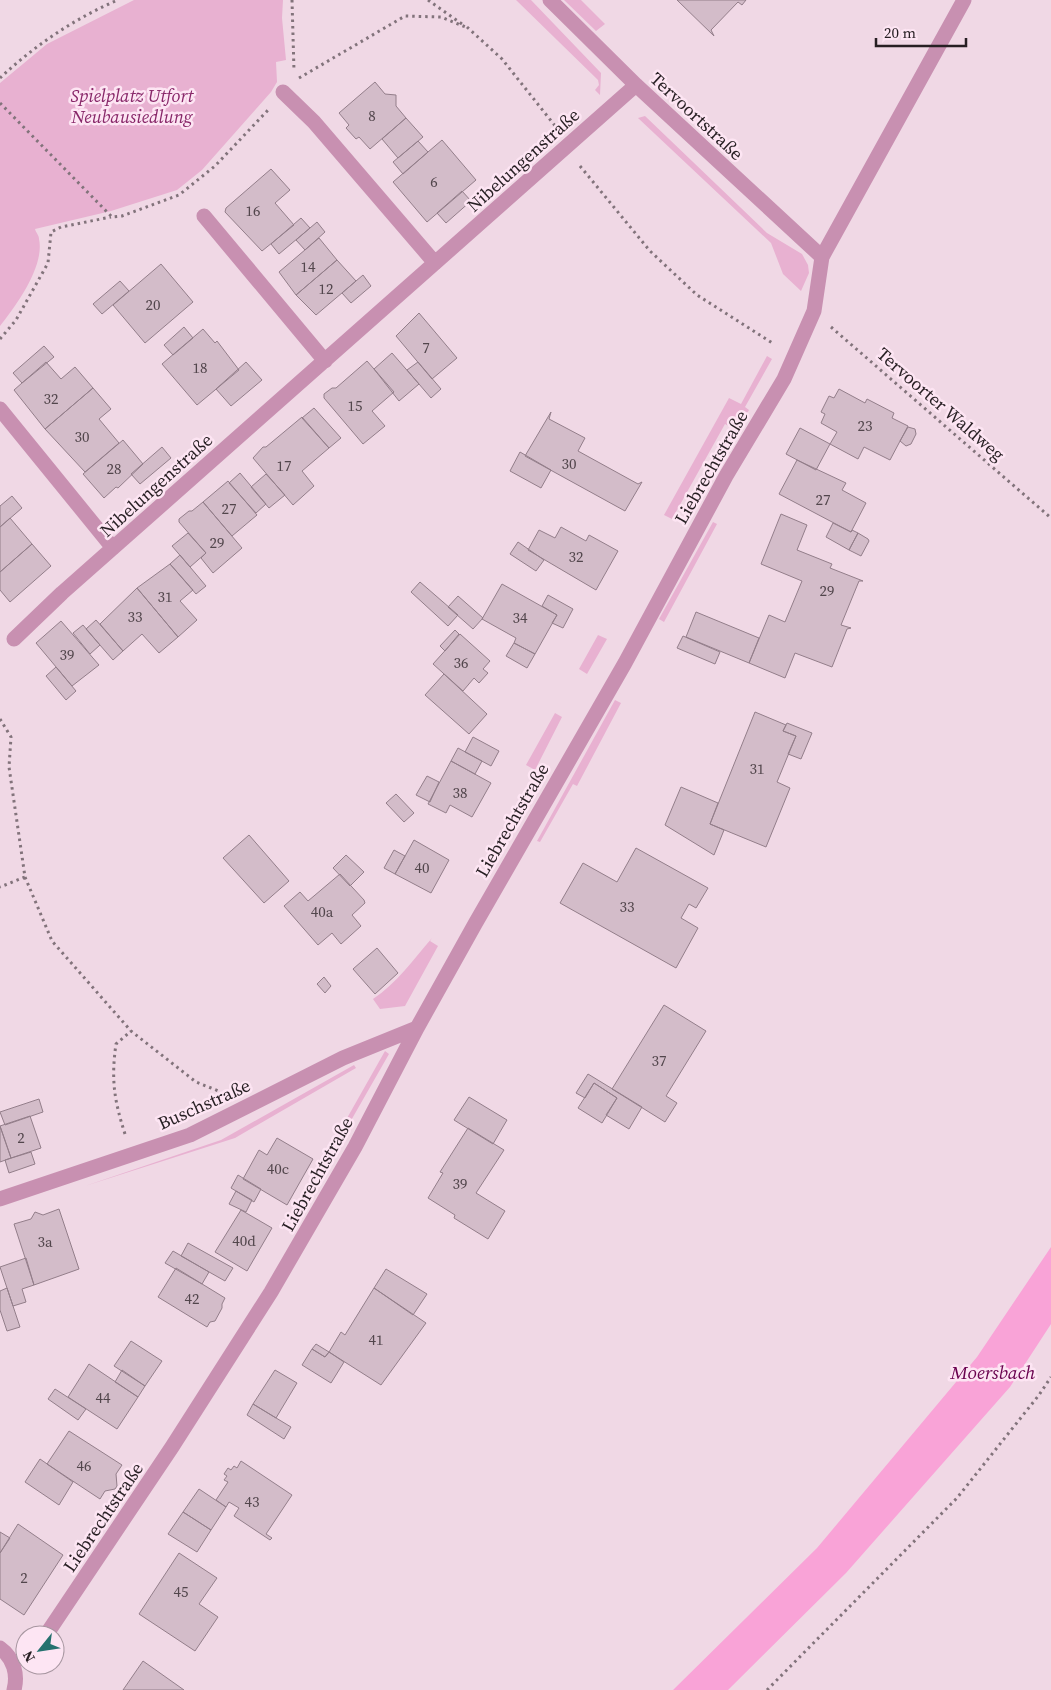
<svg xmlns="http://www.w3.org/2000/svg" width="1051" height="1690" viewBox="0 0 1051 1690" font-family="'Source Serif 4',serif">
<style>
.green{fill:#e8b1d1}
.water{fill:#f9a3d7}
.building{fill:#d3bcc9;stroke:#937e8a}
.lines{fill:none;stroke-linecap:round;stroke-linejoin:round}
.path{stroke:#82737b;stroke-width:3;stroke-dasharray:2.5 4;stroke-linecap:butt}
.minor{stroke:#c890b1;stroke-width:15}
.labels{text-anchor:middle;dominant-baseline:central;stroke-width:5;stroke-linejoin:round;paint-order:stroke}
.number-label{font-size:15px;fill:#52464c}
.park-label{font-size:18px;font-style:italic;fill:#882769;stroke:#fde5f3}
.street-label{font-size:18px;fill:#271f23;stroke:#fde5f3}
.water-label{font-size:19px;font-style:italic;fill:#69004e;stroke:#fde5f3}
</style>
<rect width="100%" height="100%" fill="#f0d8e5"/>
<path class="green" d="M 134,0 L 283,0 L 282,18 L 286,60 L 276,62 L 277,82 L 271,92 L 202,170 L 177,190 L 111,211 L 35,229 C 36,233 39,235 39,239 C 45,266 16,306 0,326 L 0,83 L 47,44 Z
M 516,0 L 531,0 L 601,73 L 600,95 L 595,90 L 599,85 L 598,80 Z
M 564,0 L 581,0 L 605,24 L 596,31 Z
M 645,116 L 767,233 L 802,254 L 808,265 L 809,273 L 801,291 L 783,274 L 771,243 L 638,118 Z
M 767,356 L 772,359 L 745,407 L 749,410 L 737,431 L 725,424 L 672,519 L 664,515 L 729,398 L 741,404 Z
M 713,522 L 717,524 L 664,622 L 659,619 Z
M 598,635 L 607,639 L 587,674 L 579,669 Z
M 615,700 L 621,703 L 577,786 L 573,784 L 540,842 L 537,841 Z
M 555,713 L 562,717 L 535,770 L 526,765 Z
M 432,938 L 430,941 L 438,946 L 405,1006 L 380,1009 L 373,999 C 397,983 413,960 432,938 Z
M 385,1051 L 389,1054 L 333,1152 L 329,1150 Z
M 354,1065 L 356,1068 L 235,1138 L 85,1186 L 221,1140 Z"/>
<path class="water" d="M 1051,1247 L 1051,1324 L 1010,1387 L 846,1573 L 728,1690 L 673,1690 L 817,1548 L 977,1357 Z"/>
<path class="building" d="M 677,0 L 746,0 L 742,5 L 738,2 L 711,30 L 714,36 Z
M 375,82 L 385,94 L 396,95 L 396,106 L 406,118 L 370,149 L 359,137 L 356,139 L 346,128 L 349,125 L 339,113 Z
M 406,118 L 423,137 L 398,158 L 382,139 Z
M 442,140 L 476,180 L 427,222 L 393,182 Z
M 418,141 L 428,152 L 403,174 L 393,162 Z
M 271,169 L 290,190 L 275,203 L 294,225 L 262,251 L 225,212 L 226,208 Z
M 462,191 L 471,201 L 446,223 L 437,213 Z
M 301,218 L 310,228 L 279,254 L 271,244 Z
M 317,222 L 325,232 L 305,250 L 296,240 Z
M 319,238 L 337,260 L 296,295 L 279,272 Z
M 337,260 L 356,281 L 316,315 L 296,295 Z
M 161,264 L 193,302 L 145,343 L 113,305 Z
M 363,275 L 371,286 L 351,303 L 342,293 Z
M 120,281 L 129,291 L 102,314 L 93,304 Z
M 419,313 L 457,358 L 432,379 L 396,336 Z
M 184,327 L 193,338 L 173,355 L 164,345 Z
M 203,329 L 215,343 L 217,341 L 239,370 L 197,405 L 162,364 Z
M 44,346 L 54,357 L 22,383 L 13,373 Z
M 392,353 L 419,384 L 399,401 L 374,369 Z
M 367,361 L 394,392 L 372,411 L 385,426 L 363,444 L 324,398 L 324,394 L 332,388 L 336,388 Z
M 46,362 L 61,379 L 75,367 L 93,388 L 45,429 L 14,390 Z
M 246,362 L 262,380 L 231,406 L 216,389 Z
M 418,362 L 441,389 L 431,398 L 407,370 Z
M 93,388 L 111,409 L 99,419 L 119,443 L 85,472 L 45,429 Z
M 839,389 L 865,403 L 867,399 L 894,413 L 892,418 L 908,426 L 890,460 L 864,447 L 858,459 L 830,444 L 837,432 L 821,423 L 825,414 L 821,412 L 829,396 L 834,398 Z
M 314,408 L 341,438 L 329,448 L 302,418 Z
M 551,412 L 549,419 L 585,438 L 578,451 L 638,484 L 642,482 L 625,511 L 525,456 Z
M 302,417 L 329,448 L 302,471 L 314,486 L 293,505 L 253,458 L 263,447 L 266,447 Z
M 908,427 L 915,429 L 916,434 L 911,444 L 906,446 L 900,441 Z
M 800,428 L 830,444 L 816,470 L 786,454 Z
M 123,440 L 143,464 L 118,488 L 116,487 L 104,498 L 83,474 Z
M 162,447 L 171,458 L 140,484 L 131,474 Z
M 520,452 L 551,470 L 541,488 L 510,471 Z
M 797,460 L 846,483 L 842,490 L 866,503 L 851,532 L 779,494 Z
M 240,473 L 266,504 L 256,513 L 229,483 Z
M 266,474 L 285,495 L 269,508 L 251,487 Z
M 228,481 L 257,515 L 232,536 L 203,502 Z
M 12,496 L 22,508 L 0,527 L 0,506 Z
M 203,502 L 242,548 L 213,573 L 201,558 L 206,553 L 179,522 L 179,519 L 189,511 L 192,511 Z
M 781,514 L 807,525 L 797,550 L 832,564 L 830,568 L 863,581 L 859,581 L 841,625 L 851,628 L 847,629 L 832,667 L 795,653 L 785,678 L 749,663 L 769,615 L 785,622 L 802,581 L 761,564 Z
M 10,518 L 32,544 L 0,572 L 0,527 Z
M 833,523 L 851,532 L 852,530 L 858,533 L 849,550 L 826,537 Z
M 561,527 L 586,541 L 589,535 L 618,551 L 596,590 L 528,550 L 539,530 L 555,538 Z
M 188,533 L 206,553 L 190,567 L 172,546 Z
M 858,533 L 868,539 L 869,541 L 861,556 L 849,550 Z
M 518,542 L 544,560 L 536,571 L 510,554 Z
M 32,544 L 51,566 L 10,602 L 0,590 L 0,572 Z
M 180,555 L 206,586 L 196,594 L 170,564 Z
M 170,564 L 193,590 L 180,601 L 197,620 L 178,637 L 137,588 Z
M 420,582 L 458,615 L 448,626 L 411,592 Z
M 502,584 L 557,615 L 535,654 L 514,643 L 516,638 L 482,619 Z
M 137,588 L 178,637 L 159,653 L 142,634 L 123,651 L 100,624 Z
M 548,595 L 573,609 L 563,628 L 552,623 L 557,615 L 542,606 Z
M 458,596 L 483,618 L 473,629 L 448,607 Z
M 696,612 L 759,638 L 749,663 L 686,637 Z
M 96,620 L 123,651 L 113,660 L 86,629 Z
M 61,621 L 99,665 L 72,686 L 36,643 Z
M 83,625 L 100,645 L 90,654 L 73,633 Z
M 455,630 L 459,634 L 445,651 L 440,646 Z
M 460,634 L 490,661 L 483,669 L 488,673 L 479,683 L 474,678 L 463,691 L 433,664 Z
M 683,636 L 720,652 L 715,664 L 677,648 Z
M 514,643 L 535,654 L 527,668 L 506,656 Z
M 56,667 L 76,691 L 66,700 L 46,676 Z
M 444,674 L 487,714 L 469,734 L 425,695 Z
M 755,712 L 786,725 L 783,731 L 796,736 L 777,782 L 790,788 L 766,847 L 710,824 Z
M 787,723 L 812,733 L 801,759 L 788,754 L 796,736 L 783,731 Z
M 473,737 L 499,751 L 491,766 L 465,752 Z
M 458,748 L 482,761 L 475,774 L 451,761 Z
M 451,761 L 491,783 L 472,817 L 450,805 L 446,813 L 428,804 Z
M 427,776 L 439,782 L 430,802 L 416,795 Z
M 681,787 L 718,803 L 710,824 L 724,830 L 714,855 L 665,825 Z
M 396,794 L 414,813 L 404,822 L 386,803 Z
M 249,835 L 289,881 L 264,903 L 223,858 Z
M 414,840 L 449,860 L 431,893 L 395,874 Z
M 636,848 L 708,888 L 696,908 L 689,904 L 681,918 L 698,928 L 676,968 L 560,903 L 583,863 L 617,882 Z
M 394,850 L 405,856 L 395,874 L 384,868 Z
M 346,855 L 364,872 L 350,886 L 333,868 Z
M 340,874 L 364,900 L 365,903 L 352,915 L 361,926 L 341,944 L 332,933 L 318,945 L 284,906 L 300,892 L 308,901 Z
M 377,948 L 398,973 L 375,994 L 353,969 Z
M 324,977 L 331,986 L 325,993 L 317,984 Z
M 664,1005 L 706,1031 L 666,1096 L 677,1103 L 665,1122 L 612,1089 Z
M 588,1074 L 642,1107 L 629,1129 L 606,1115 L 617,1098 L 594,1083 L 585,1098 L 576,1093 Z
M 594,1083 L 617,1098 L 602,1123 L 578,1108 Z
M 469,1097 L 507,1120 L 493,1144 L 454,1120 Z
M 39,1099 L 43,1112 L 5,1125 L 0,1112 Z
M 30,1116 L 41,1148 L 11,1158 L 0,1126 Z
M 0,1126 L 11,1158 L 0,1162 Z
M 468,1128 L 504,1150 L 476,1193 L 505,1211 L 488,1239 L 454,1218 L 455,1215 L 428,1198 L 443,1173 L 440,1172 Z
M 277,1138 L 313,1159 L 287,1205 L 243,1179 L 259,1150 L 267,1155 Z
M 31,1152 L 35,1164 L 9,1173 L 5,1160 Z
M 238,1175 L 261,1189 L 254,1202 L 231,1188 Z
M 236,1191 L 252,1200 L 246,1212 L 229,1204 Z
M 59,1209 L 79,1269 L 34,1285 L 14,1224 L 31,1219 L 35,1212 L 43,1215 Z
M 241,1210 L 272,1228 L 247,1271 L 215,1252 Z
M 188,1243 L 233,1268 L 225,1281 L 181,1256 Z
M 173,1251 L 209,1272 L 202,1284 L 165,1263 Z
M 26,1258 L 34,1285 L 22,1289 L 26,1302 L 13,1306 L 0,1267 Z
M 176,1268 L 225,1298 L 222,1304 L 222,1308 L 215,1321 L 210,1322 L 207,1327 L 158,1297 Z
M 386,1269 L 427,1294 L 413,1315 L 374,1288 Z
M 7,1288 L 20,1327 L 7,1331 L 0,1310 L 0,1291 Z
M 374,1288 L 426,1323 L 381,1385 L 329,1352 L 341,1332 L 345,1335 Z
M 131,1341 L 162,1361 L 145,1386 L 114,1366 Z
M 316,1344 L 329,1352 L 325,1357 L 312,1349 Z
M 312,1349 L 325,1357 L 329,1352 L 344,1362 L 331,1383 L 302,1365 Z
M 89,1364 L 138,1397 L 117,1429 L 68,1397 Z
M 122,1370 L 145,1386 L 138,1397 L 115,1382 Z
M 275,1370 L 297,1383 L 276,1418 L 253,1404 Z
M 55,1389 L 86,1409 L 78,1420 L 48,1399 Z
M 253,1404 L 291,1427 L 284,1439 L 247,1415 Z
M 69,1431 L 122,1465 L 116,1474 L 117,1486 L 115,1489 L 105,1491 L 100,1499 L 47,1464 Z
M 40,1459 L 73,1482 L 59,1505 L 25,1482 Z
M 241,1461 L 292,1495 L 266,1534 L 272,1538 L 270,1540 L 234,1516 L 239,1508 L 229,1502 L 226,1507 L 216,1500 L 228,1482 L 224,1480 L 227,1476 L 224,1474 L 228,1468 L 231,1470 L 234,1466 L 237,1468 Z
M 199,1489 L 226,1507 L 211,1530 L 183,1512 Z
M 183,1512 L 211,1530 L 197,1552 L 168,1534 Z
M 18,1524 L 63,1555 L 24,1615 L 0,1599 L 0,1553 Z
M 0,1532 L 10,1538 L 0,1553 Z
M 179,1553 L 217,1578 L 199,1604 L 218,1617 L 195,1651 L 139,1614 Z
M 143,1661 L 184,1690 L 123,1690 Z"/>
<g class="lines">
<path class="path" d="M 292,0 L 294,71
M 428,0 L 462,24
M 467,27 L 502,59 L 556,127
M 0,78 C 34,46 75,18 118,0
M 299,78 L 405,16 L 441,17 L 468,28
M 0,103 L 112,217 L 122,216 L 179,195 L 215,166 L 269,109
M 580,166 L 650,251 L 697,295 L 774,344
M 831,327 L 1051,518
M 0,339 L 16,320 L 48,263 L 51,232 L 61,227 L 111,217
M 0,719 L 11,737 L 9,767 L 25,877 L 0,887
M 25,877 L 52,941 L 131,1031 L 196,1082 L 221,1092
M 125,1134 C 114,1100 111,1079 116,1044 L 131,1031
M 767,1690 L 957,1498 L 1039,1395 L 1051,1377"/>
<path class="minor" d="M 550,0 L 636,85 L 822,257
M 283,92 L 314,122 L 435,263
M 204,216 L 325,361
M 0,409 L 113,548
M 14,639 L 62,593 L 636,85
M 0,1199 L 190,1135 L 343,1058 L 417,1028
M 46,1635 L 172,1447 L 271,1292 L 355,1147 L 417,1028 L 475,924 L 625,663 L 726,476 L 784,379 L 814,311 L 822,257 L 964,0
M 0,1648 C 14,1658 18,1675 14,1690"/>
</g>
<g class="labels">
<g class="number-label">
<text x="372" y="115">8</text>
<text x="434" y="181">6</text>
<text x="253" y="210">16</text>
<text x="308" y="266">14</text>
<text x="326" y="288">12</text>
<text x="153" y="304">20</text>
<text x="426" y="347">7</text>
<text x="200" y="367">18</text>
<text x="51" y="398">32</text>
<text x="355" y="405">15</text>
<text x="865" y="425">23</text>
<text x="82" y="436">30</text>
<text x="569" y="463">30</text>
<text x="284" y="465">17</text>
<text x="114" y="468">28</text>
<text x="823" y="499">27</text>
<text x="229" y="508">27</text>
<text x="217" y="542">29</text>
<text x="576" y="556">32</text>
<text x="827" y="590">29</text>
<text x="165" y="596">31</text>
<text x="135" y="616">33</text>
<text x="520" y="617">34</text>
<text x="67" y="654">39</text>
<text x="461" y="662">36</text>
<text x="757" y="768">31</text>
<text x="460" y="792">38</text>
<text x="422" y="867">40</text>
<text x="627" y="906">33</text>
<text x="322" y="911">40a</text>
<text x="659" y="1060">37</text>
<text x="21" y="1137">2</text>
<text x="278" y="1168">40c</text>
<text x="460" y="1183">39</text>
<text x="244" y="1240">40d</text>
<text x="45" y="1241">3a</text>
<text x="192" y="1298">42</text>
<text x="376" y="1339">41</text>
<text x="103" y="1397">44</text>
<text x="84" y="1465">46</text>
<text x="252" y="1501">43</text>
<text x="24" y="1577">2</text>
<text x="181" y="1591">45</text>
</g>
<g class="park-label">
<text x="132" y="95">Spielplatz Utfort<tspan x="132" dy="21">Neubausiedlung</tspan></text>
</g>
<g class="street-label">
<text transform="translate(697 116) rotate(43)">Tervoortstraße</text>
<text transform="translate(523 160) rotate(-42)">Nibelungenstraße</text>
<text transform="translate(941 404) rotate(41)">Tervoorter Waldweg</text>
<text transform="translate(711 467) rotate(-60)">Liebrechtstraße</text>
<text transform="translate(156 485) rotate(-42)">Nibelungenstraße</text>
<text transform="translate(512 820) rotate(-60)">Liebrechtstraße</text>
<text transform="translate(204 1104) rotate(-24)">Buschstraße</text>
<text transform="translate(317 1174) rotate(-61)">Liebrechtstraße</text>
<text transform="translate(103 1517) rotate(-56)">Liebrechtstraße</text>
</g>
<g class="water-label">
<text x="993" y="1372">Moersbach</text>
</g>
</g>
<g transform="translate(40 1650) rotate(240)"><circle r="24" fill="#fde5f3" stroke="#a796a0"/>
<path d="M0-4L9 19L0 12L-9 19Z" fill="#26716f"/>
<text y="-8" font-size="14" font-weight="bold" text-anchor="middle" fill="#271f23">N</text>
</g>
<path d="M876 38v8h90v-8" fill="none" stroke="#271f23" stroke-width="2.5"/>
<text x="884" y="38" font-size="15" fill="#271f23" stroke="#fde5f3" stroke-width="4" paint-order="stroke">20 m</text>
</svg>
